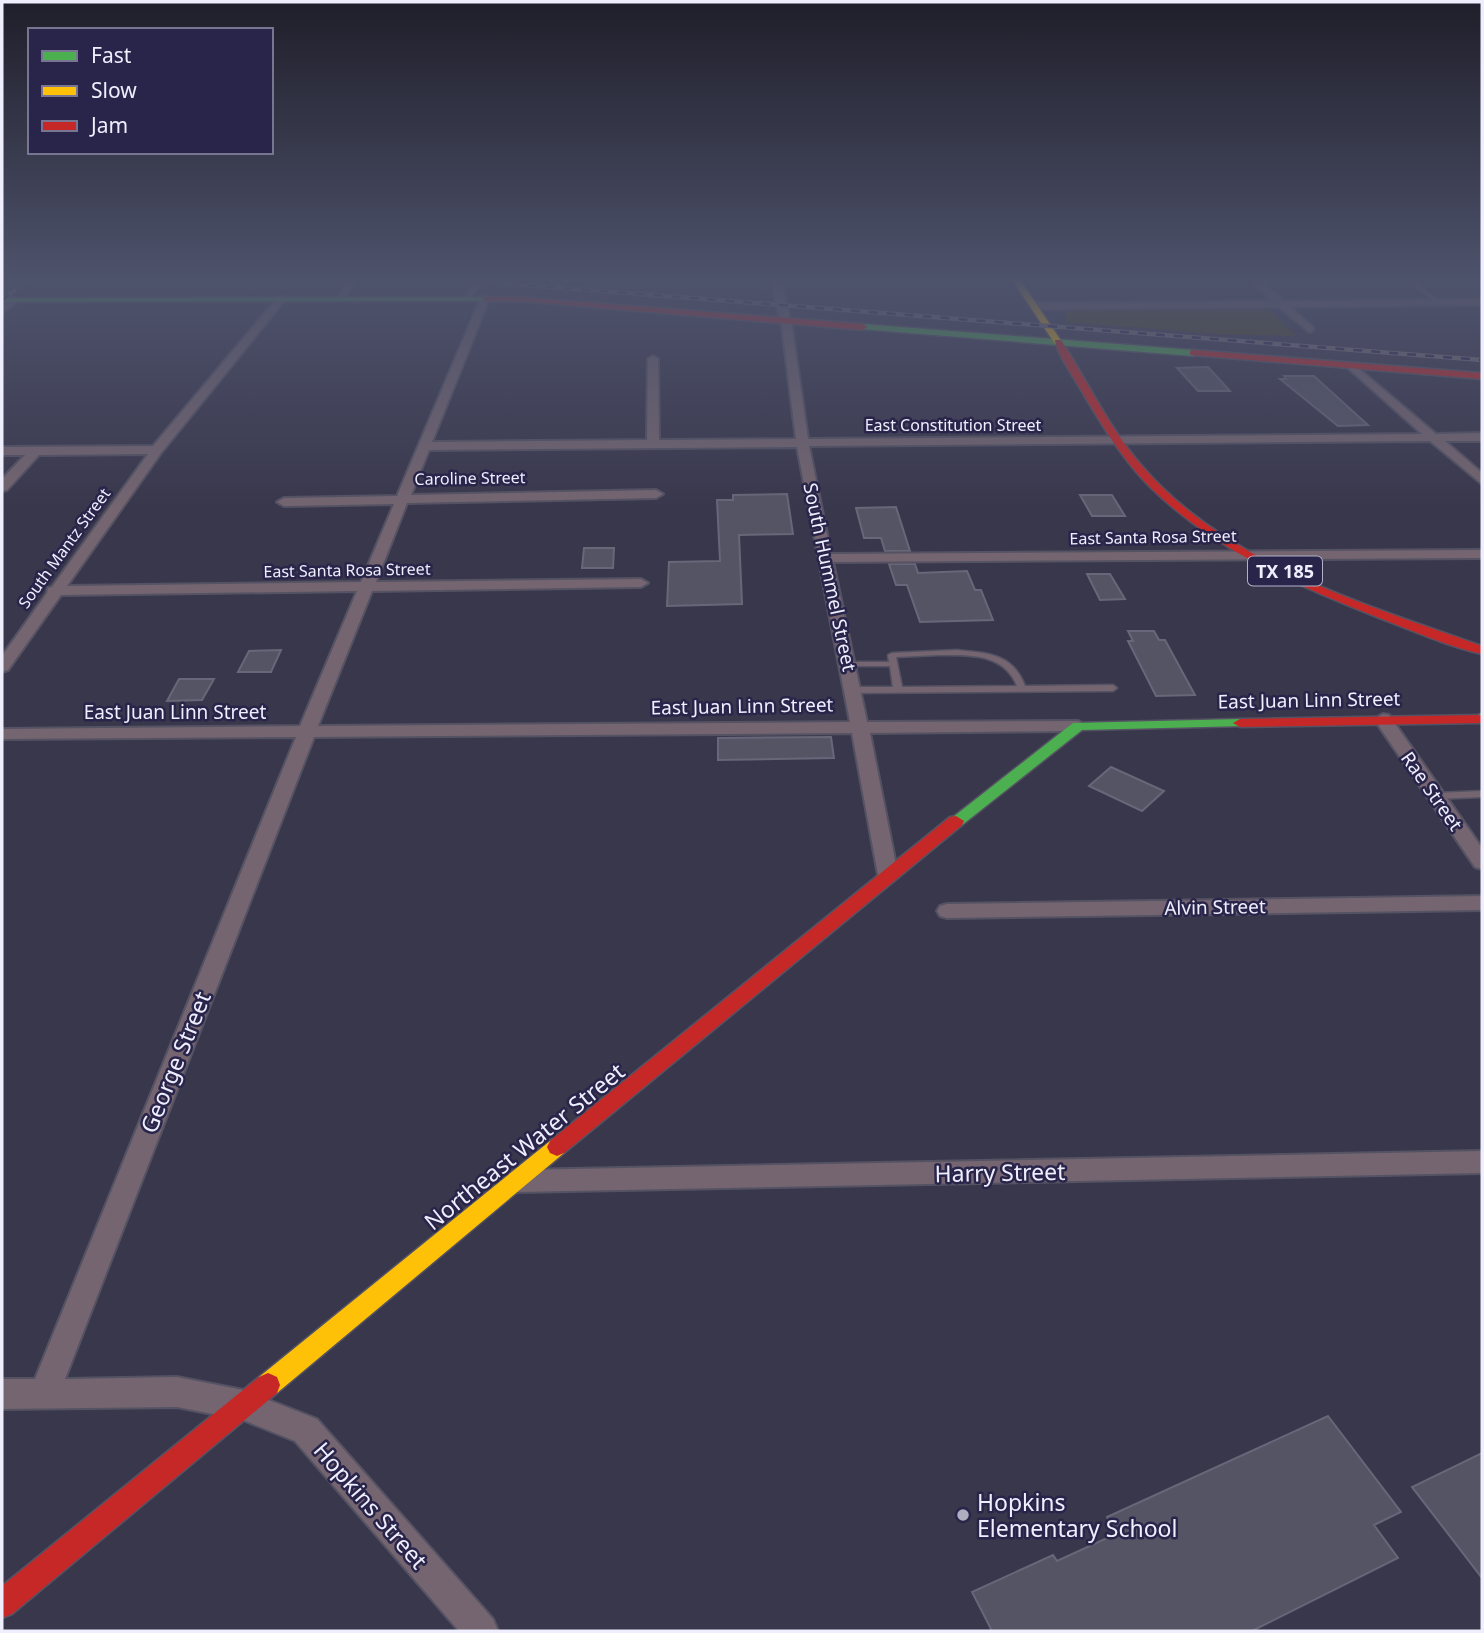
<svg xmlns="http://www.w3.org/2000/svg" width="1484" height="1633" viewBox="0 0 1484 1633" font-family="'Noto Sans',sans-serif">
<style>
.green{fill:#4a4820}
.building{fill:#555465;stroke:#686678;stroke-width:2}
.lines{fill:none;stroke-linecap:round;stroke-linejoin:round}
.lane-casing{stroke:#545263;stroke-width:3}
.street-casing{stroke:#545263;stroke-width:4}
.fast-casing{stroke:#545263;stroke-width:3}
.slow-casing{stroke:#545263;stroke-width:3}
.jam-casing{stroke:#545263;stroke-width:3}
.lane{fill:#746570;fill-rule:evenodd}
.street{fill:#746570;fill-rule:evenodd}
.fast{fill:#4caf50;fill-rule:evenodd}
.slow{fill:#ffc107;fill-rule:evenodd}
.jam{fill:#c62828;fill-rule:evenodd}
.rail-casing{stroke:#7a707c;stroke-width:4.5}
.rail{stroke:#29244a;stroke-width:2.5;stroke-dasharray:9;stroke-linecap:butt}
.poi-dot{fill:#afaebf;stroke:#29244a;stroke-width:2.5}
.labels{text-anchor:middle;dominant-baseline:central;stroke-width:5;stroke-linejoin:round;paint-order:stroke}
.far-street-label{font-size:16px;fill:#eeeefd;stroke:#29244a}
.shield{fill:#29244a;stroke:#b3b1c7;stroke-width:2}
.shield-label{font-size:18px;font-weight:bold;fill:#eeeefd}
.street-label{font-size:19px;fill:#eeeefd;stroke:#29244a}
.near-street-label{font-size:23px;fill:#eeeefd;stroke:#29244a}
.near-poi-label{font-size:23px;fill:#eeeefd;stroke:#29244a;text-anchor:start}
</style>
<rect width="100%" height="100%" fill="#39374c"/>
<path class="green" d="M 1269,310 L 1296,336 L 1218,334 L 1065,322 L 1066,311 Z"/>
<path class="building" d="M 1208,367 L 1230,391 L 1198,391 L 1177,368 Z
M 1284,376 L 1314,376 L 1368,425 L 1338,426 L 1280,379 L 1286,379 Z
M 787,494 L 793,534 L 739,535 L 742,604 L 667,606 L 669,562 L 720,561 L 717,500 L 733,500 L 733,495 Z
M 1080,495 L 1112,495 L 1125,516 L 1092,516 Z
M 896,507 L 910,551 L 885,551 L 881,538 L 864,538 L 856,508 Z
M 584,548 L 614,548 L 613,568 L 582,568 Z
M 889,564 L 915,564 L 918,573 L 967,571 L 975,590 L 981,590 L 993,620 L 920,622 L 907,585 L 896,585 Z
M 1087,574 L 1110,574 L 1125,599 L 1100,600 Z
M 1128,631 L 1154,631 L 1159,640 L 1165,640 L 1195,695 L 1156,696 L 1128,641 L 1133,641 Z
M 281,650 L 271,672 L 238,672 L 249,651 Z
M 179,679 L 214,679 L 202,700 L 167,701 Z
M 831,737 L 834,758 L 718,760 L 718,738 Z
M 1111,767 L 1164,791 L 1142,811 L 1089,786 Z
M 1328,1416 L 1401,1512 L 1374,1525 L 1398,1558 L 1252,1631 L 992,1631 L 972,1592 L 1053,1555 L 1057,1561 L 1116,1534 L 1107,1517 Z
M 1482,1453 L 1482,1578 L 1412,1487 Z"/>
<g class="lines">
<defs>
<path id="lane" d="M 1407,281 L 1412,281 L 1443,303 L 1439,304 Z
M 957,650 C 988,653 1013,654 1025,686 L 1113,685 L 1117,688 L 1113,691 L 853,693 L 849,690 L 853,687 L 893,687 L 890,666 L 845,666 L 844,664 L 845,662 L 889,662 L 888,655 L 892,653 ZM 939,655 C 969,655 1004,653 1017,686 L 902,687 L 896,657 Z
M 1482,791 L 1482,797 L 1436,799 L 1431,796 L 1436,793 Z"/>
<path id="street" d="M 346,281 L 356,281 L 344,299 L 338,299 Z
M 475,281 L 485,281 L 469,299 L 463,299 Z
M 771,281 L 781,281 L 792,327 L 808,439 L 1422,434 L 1348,368 L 1347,366 L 1352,363 L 1436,434 L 1482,433 L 1482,441 L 1445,441 L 1482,473 L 1482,484 L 1430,441 L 809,446 L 831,554 L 1482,550 L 1482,558 L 833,562 L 867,722 L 1078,721 L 1087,726 L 1078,731 L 870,733 L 898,875 L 888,882 L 878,875 L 852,733 L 314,737 L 65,1379 L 177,1377 L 243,1390 L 317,1419 L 493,1619 L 498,1631 L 459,1631 L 295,1441 L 243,1420 L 177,1407 L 2,1409 L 2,1379 L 35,1379 L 296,737 L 2,739 L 2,729 L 300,726 L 357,591 L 61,595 L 8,670 L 2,672 L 2,656 L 47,593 L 48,588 L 52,587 L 148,454 L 39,455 L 7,490 L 2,491 L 2,479 L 25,455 L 2,455 L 2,447 L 153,446 L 279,296 L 285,296 L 285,300 L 161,453 L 67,586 L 361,582 L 394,504 L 284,506 L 277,502 L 284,498 L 397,496 L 482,295 L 490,297 L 432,442 L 647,440 L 648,359 L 653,356 L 658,359 L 659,440 L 796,439 L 782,327 ZM 797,447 L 850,722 L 318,726 L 372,591 L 641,587 L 648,583 L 641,579 L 376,582 L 407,503 L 656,498 L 663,494 L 656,490 L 411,495 L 429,450 Z
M 1251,281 L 1261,281 L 1284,301 L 1482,299 L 1482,305 L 1290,307 L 1313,327 L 1313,331 L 1309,332 L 1279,307 L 1034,309 L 1029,306 L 1034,303 L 1272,301 Z
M 12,298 L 20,300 L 2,313 L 2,305 Z
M 1383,714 L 1389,715 L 1482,848 L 1482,869 L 1475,867 L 1374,719 Z
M 1482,896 L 1482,910 L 947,918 L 940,916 L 937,911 L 940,906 L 947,904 Z
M 1482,1151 L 1482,1173 L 518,1192 L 509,1189 L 505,1181 L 509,1173 L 518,1170 Z"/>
<path id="fast" d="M 485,297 L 488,301 L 2,302 L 2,298 Z
M 863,324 L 1193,350 L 1197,353 L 1193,356 L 860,329 L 860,325 Z
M 1482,713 L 1482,722 L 1474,722 L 1472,719 Z
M 1240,719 L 1245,720 L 1247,723 L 1245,726 L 1082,730 L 962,825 L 956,826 L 948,821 L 1073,723 Z"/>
<path id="slow" d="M 1013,281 L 1021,281 L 1062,342 L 1061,344 L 1055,344 Z
M 557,1138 L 564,1141 L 567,1147 L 564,1153 L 277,1393 L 268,1397 L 259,1393 L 256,1385 L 259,1377 L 550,1141 Z"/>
<path id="jam" d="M 482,297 L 518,297 L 863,324 L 867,327 L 863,330 L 518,301 L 485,301 Z
M 1055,340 L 1061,340 C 1088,382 1109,428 1142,466 C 1226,564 1364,604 1482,646 L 1482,654 C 1447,646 1411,630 1377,617 C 1295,585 1213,549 1149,486 C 1123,460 1103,427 1084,395 C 1077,382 1056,353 1055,340 Z
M 1193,350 L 1482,373 L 1482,379 L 1190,355 L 1190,351 Z
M 1482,715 L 1482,723 L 1240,727 L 1233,723 L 1240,719 Z
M 956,816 L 964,821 L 962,825 L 564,1153 L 557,1156 L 550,1153 L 547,1147 L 550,1141 L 950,817 Z
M 268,1373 L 277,1377 L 280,1385 L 277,1393 L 12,1614 L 2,1618 L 2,1586 L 259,1377 Z"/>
</defs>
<use href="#lane" class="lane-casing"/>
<use href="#street" class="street-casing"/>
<use href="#fast" class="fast-casing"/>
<use href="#slow" class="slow-casing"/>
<use href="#jam" class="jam-casing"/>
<use href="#lane" class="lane"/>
<use href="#street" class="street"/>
<use href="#fast" class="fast"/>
<use href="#slow" class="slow"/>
<use href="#jam" class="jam"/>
<defs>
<path id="rail" d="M 474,281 L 1482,360
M 2,300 L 26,281"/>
</defs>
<use href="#rail" class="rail-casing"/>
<use href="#rail" class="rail"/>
</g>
<linearGradient id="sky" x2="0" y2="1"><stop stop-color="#1f1e2a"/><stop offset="0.55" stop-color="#4e536c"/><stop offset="1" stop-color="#4e536c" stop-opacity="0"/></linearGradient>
<rect width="1484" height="509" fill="url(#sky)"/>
<circle class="poi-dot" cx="963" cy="1515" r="7"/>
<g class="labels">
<g class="far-street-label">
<text x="953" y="425">East Constitution Street</text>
<text transform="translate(470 478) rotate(-1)">Caroline Street</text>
<text transform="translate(1153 537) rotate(-1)">East Santa Rosa Street</text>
<text transform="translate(64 548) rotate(-54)">South Mantz Street</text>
<text transform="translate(347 570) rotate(-1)">East Santa Rosa Street</text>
</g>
<rect class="shield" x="1248" y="556.5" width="74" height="29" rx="5"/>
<g class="shield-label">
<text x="1285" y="571">TX 185</text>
</g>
<g class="street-label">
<text transform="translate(830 577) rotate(78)">South Hummel Street</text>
<text transform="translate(1309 700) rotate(-1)">East Juan Linn Street</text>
<text transform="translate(742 706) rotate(-1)">East Juan Linn Street</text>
<text x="175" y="712">East Juan Linn Street</text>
<text transform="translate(1432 791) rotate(55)">Rae Street</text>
<text transform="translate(1215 907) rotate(-1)">Alvin Street</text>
</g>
<g class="near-street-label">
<text transform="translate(175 1062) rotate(-68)">George Street</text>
<text transform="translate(524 1146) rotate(-39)">Northeast Water Street</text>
<text transform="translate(1000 1172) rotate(-1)">Harry Street</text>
<text transform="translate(371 1505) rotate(49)">Hopkins Street</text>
</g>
<g class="near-poi-label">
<text x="977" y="1502">Hopkins<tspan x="977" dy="26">Elementary School</tspan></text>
</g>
</g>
<rect width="1484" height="1633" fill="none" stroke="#eeeefd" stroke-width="7"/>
<rect x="28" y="28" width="245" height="126" fill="#29244a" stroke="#787592" stroke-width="2"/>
<rect x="42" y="51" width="35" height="10" fill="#4caf50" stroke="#787592" stroke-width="2"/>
<text x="91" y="63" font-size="21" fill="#eeeefd">Fast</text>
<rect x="42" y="86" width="35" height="10" fill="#ffc107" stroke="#787592" stroke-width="2"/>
<text x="91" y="98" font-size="21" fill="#eeeefd">Slow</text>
<rect x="42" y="121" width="35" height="10" fill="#c62828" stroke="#787592" stroke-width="2"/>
<text x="91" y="133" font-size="21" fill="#eeeefd">Jam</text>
</svg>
